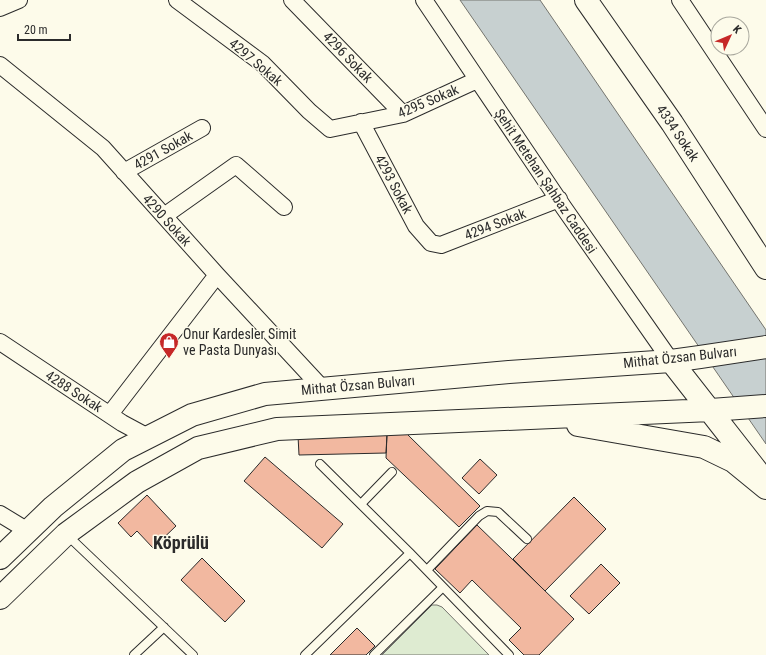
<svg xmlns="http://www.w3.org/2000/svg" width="766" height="655" viewBox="0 0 766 655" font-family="'Roboto Condensed',sans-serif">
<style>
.green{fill:#deebd1;stroke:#74746e}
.water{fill:#c7d0d0;stroke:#74746e}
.building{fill:#f2b8a0;stroke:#2b2b2b}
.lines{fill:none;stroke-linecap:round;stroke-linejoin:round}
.service-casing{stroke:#2b2b2b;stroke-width:10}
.minor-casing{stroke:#2b2b2b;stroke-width:18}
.secondary-casing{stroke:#2b2b2b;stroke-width:24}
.primary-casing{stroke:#2b2b2b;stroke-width:24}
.service{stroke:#fdfbea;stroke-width:8}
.minor{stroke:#fdfbea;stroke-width:16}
.secondary{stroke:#fdfbea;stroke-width:22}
.primary{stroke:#fdfbea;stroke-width:22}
.labels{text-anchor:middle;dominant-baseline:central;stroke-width:3;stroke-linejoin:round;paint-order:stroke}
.street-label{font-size:14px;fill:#2b2b2b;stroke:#fdfbea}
.poi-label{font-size:14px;fill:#2b2b2b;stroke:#fdfbea;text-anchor:start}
.district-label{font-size:18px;font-weight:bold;fill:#2b2b2b;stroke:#fdfbea}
</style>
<rect width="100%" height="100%" fill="#fdfbea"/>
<path class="green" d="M 432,605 L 437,605 L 442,607 L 489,655 L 382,655 Z"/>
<path class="water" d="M 460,0 L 540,0 L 766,330 L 766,444 Z"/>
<path class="building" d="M 387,434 L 386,453 L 299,455 L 298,436 Z
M 387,434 L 407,434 L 480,506 L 459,527 L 386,458 Z
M 265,457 L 343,524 L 322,548 L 244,481 Z
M 480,459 L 497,475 L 479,494 L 462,478 Z
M 147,495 L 176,526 L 153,548 L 137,531 L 131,537 L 118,523 Z
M 574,497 L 606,529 L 545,591 L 513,559 Z
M 477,525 L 574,619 L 539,655 L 524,655 L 509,640 L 521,628 L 472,580 L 460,593 L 435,569 Z
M 202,558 L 245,601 L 225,622 L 181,580 Z
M 601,564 L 620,583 L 589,614 L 570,596 Z
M 357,628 L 375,646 L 366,655 L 330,655 Z"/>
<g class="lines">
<defs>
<path id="service" d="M 320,464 L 410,553 L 509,655
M 361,504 L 392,472
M 66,534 L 193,655
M 427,570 L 479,516 L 487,511 L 498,512 L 527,539
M 134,655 L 164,627
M 305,655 L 410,553
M 374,655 L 443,587"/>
<path id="minor" d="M 177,0 L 263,64 L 309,111 L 330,129 L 403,114 L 477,80
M 292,0 L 403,114
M 424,0 L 564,208 L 671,361
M 680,0 L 766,129
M 0,8 L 19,0
M 0,65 L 103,148 L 217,275 L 322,388
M 361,122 L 416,226 L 431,243 L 441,245 L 559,199
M 124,172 L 202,128
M 164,216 L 236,165 L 284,207
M 0,342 L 122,423 L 148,437
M 110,414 L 217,275
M 0,514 L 28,531"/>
<path id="secondary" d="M 586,0 L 672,123 L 766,268"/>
<path id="primary" d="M 671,361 L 757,471
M 578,425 L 704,447 L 733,461 L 766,488
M 0,558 L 53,507 L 123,450 L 192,415 L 265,394 L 509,372 L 671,361 L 700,357 L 766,347
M 0,598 L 66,534 L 137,482 L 198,448 L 277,429 L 711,410 L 766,406"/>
</defs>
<use href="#service" class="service-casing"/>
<use href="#minor" class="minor-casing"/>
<use href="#secondary" class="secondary-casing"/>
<use href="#primary" class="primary-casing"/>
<use href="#service" class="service"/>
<use href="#minor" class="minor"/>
<use href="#secondary" class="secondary"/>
<use href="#primary" class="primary"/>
</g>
<defs>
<symbol id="shop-pin" viewBox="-11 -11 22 30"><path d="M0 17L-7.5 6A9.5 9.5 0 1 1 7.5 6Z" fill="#c62828" stroke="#fdfbea"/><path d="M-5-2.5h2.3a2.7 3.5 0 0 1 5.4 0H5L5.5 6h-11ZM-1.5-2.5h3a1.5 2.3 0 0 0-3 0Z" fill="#fff"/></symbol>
</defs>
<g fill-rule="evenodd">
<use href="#shop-pin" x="158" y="331" width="22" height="30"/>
</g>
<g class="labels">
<g class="street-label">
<text transform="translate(348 57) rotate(46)">4296 Sokak</text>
<text transform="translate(256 62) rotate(40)">4297 Sokak</text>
<text transform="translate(428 101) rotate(-23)">4295 Sokak</text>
<text transform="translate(678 133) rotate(56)">4334 Sokak</text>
<text transform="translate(163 150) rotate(-29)">4291 Sokak</text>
<text transform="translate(546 181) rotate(56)">Şehit Metehan Şahbaz Caddesi</text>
<text transform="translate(394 184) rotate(62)">4293 Sokak</text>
<text transform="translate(167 220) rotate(48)">4290 Sokak</text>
<text transform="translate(495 224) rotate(-21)">4294 Sokak</text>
<text transform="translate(680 357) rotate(-6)">Mithat Özsan Bulvarı</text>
<text transform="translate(358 385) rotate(-5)">Mithat Özsan Bulvarı</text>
<text transform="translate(74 391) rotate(33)">4288 Sokak</text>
</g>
<g class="poi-label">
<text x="183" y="334">Onur Kardesler Simit<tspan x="183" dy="16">ve Pasta Dunyası</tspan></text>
</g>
<g class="district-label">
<text x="181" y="542">Köprülü</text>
</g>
</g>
<g transform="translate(730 36) rotate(46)"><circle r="19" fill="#fdfbea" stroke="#a9a89e"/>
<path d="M0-3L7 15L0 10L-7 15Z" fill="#c62828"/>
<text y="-6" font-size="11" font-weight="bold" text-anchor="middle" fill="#2b2b2b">K</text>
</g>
<path d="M18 34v6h52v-6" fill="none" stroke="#2b2b2b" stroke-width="2"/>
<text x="24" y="34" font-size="12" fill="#2b2b2b" stroke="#fdfbea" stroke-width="3" paint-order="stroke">20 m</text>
</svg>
